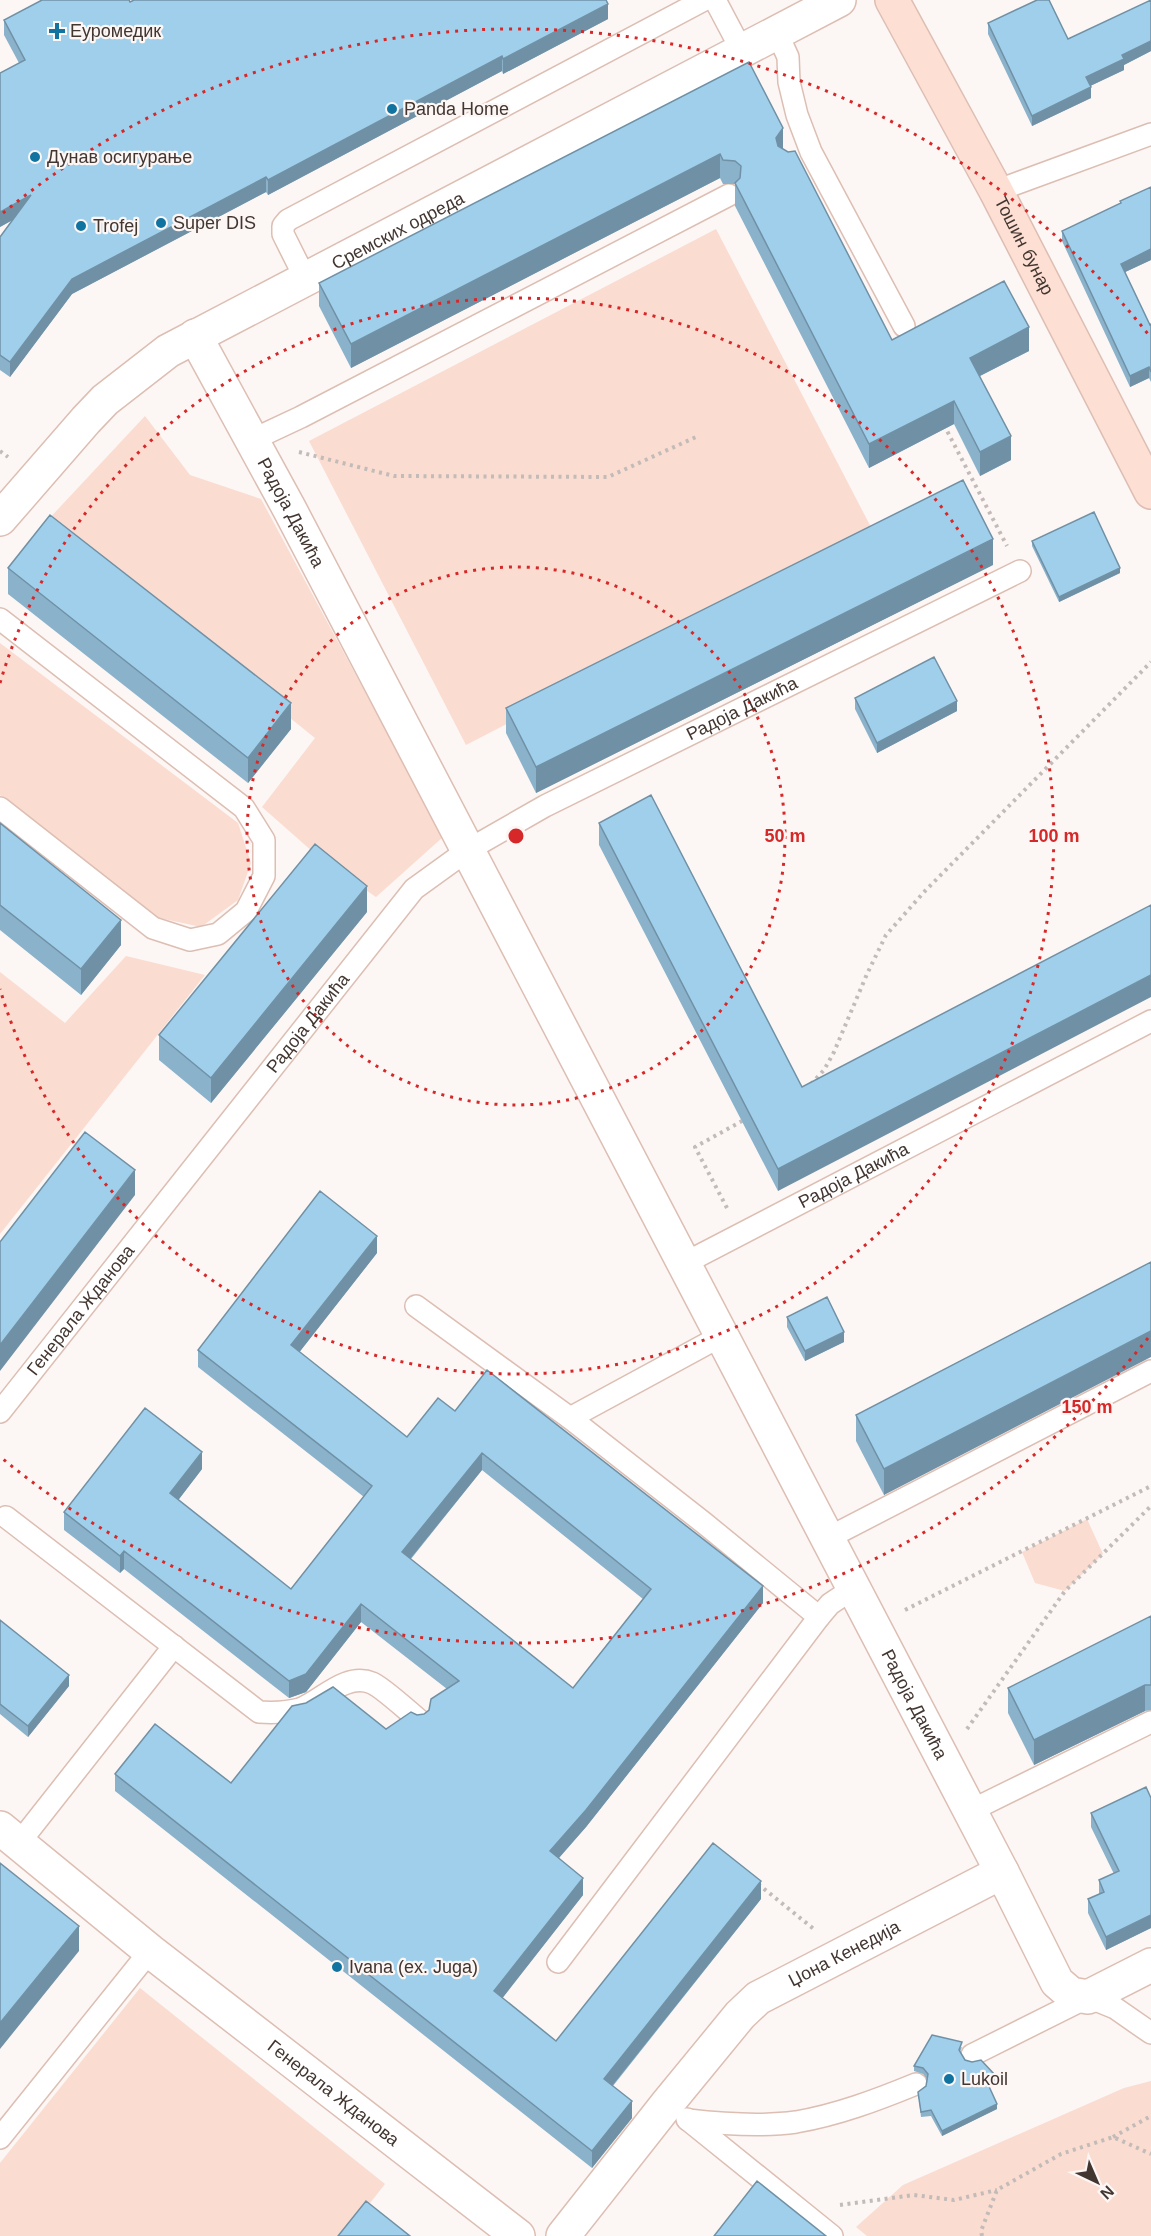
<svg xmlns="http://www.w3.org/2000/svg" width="1151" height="2236" viewBox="0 0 1151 2236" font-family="Helvetica,sans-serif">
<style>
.green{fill:#fadcd1}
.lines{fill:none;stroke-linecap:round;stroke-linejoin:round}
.service-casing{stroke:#ddbeb3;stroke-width:24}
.minor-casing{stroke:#ddbeb3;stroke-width:36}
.tertiary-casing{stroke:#ddbeb3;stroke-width:36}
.secondary-casing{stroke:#ddbeb3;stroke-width:36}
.path{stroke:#c2bbb8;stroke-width:4;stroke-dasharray:3 4.5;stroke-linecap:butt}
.service{stroke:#fff;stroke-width:21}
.minor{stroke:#fff;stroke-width:33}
.tertiary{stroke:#fff;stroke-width:33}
.secondary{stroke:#fddfd4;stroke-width:33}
.wall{fill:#8ab2cb;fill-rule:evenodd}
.shaded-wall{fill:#7091a5}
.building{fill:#a0cfec;stroke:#7091a5;stroke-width:1.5;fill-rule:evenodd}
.ring{fill:none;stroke:#d62828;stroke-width:3;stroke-dasharray:3 6}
.poi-dot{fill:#1173a0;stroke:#fcf6f4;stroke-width:2}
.labels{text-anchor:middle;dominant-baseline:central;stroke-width:4.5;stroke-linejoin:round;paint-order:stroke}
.poi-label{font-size:18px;fill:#423631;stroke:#fcf6f4;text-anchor:start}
.street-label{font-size:18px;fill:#423631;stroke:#fcf6f4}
.centre{fill:#d62828;stroke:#fcf6f4;stroke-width:3}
.ring-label{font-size:18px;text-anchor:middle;font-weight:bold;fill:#d62828;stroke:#fcf6f4;stroke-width:4.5;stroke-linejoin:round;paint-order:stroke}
</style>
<rect width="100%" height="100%" fill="#fcf6f4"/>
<path class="green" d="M 716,229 L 874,533 L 466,745 L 309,441 Z
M 145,416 L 190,475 L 261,499 L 443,837 L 376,897 L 322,860 L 262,807 L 315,738 L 46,522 Z
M 0,643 L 238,823 L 251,863 L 238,900 L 201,927 L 155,917 L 0,795 Z
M 126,956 L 205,975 L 0,1234 L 0,972 L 65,1023 Z
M 1087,1519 L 1103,1554 L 1065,1591 L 1035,1583 L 1022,1552 Z
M 140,1988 L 385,2184 L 344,2236 L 0,2236 L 0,2163 Z
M 1151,2081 L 1151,2236 L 867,2236 L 856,2227 L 903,2185 L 1124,2088 Z"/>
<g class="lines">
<defs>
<g id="service">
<path d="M 715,0 L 742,51"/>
<path d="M 777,33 L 788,57 L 789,82 L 797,115 L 811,152 L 904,326"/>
<path d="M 996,191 L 1151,134"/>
<path d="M 305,278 L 283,234 L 283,226 L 288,220 L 704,0"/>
<path d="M 252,440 L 301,417 L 729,195"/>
<path d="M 0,619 L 244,808 L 264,840 L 264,876 L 246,911 L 218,934 L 190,940 L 153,928 L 0,808"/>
<path id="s1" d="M 685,1263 L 1151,1021"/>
<path d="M 416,1306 L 570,1418 L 704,1523 L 819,1617 L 558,1962"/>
<path id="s2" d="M 0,1412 L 414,889 L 468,850 L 545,806 L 1020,571"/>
<path d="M 570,1418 L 723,1335"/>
<path d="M 6,1517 L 259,1712 C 273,1713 285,1713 300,1709 C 321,1701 346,1672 372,1683 C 382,1687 408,1711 419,1720"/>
<path d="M 828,1538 L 1151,1371"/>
<path d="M 819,1617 L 830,1604 L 854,1588"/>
<path d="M 970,1811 L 1151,1722"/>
<path d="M 19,1843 L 174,1646"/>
<path d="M 972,2055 L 1088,1997 L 1115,2008 L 1151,2033"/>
<path d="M 687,2119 L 832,2236"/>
<path d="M 688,2120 C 723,2124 761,2127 796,2122 C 837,2115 877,2100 916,2084"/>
<path d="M 0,2138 L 150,1951"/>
</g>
<g id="minor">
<path id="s3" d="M 195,336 L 290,510 L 1002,1872"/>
<path id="s4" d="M 0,519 L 86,420 L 105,400 L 168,351 L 839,0"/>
<path id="s5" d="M 0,1828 L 150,1951 L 518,2236"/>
</g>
<g id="tertiary">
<path id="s6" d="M 563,2236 L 667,2104 L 740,2015 L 758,1998 L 1002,1872 L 1057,1982 L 1071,1994 L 1088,1997 L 1151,1965"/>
</g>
<g id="secondary">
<path id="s7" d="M 892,0 L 996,191 L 1151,492"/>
</g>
</defs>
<use href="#service" class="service-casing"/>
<use href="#minor" class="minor-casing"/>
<use href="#tertiary" class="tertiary-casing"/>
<use href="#secondary" class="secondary-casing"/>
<path class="path" d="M 944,425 L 1007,546
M 0,451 L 8,457
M 299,452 L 394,476 L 608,477 L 696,437
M 811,1084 L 824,1070 L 834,1052 L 867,974 L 886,935 L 925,891 L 1151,662
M 727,1208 L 695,1147 L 742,1121
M 905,1610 L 1151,1486
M 967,1729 L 1065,1591 L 1151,1506
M 758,1884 L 815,1930
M 1113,2137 L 1151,2116
M 840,2205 L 914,2195 L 954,2200 L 997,2190
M 982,2236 L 981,2231 L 997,2190 L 1061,2154 L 1113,2137 L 1151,2154"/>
<use href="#service" class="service"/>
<use href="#minor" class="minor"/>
<use href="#tertiary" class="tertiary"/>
<use href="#secondary" class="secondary"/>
</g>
<path class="wall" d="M 1151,0 L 1151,51 L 1124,65 L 1124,70 L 1090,86 L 1091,98 L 1032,126 L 988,34 L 988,23 L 1068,39 Z
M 130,2 L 608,19 L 503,74 L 502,71 L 268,195 L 266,192 L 72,294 L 10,377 L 0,370 L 0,237 L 12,220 L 0,227 L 19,63 L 4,35 L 4,20 Z
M 749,62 L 783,149 L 892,340 L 1029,351 L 980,376 L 1011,460 L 980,476 L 954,424 L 869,468 L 735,206 L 735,184 L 723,184 L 720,178 L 351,368 L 319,306 L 319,283 Z
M 1120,201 L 1151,260 L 1125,272 L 1150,325 L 1151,324 L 1151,382 L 1149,378 L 1130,387 L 1062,241 L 1062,231 L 1120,204 Z
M 1032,541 L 1120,573 L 1059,602 L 1032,546 Z
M 993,565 L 536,793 L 506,733 L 506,708 Z
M 8,568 L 291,729 L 248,783 L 8,594 Z
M 855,698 L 957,711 L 877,753 L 855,709 Z
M 0,823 L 121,945 L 81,995 L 0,930 Z
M 599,823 L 802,1087 L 778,1191 L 599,845 Z
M 367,912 L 211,1103 L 159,1060 L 159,1035 Z
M 377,1253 L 299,1352 L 407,1437 L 455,1411 L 763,1603 L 586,1827 L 559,1858 L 583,1895 L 502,1998 L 556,2041 L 761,1899 L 613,2086 L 632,2118 L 592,2168 L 115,1791 L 115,1774 L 231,1783 L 386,1729 L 417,1715 L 424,1714 L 429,1710 L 447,1689 L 361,1622 L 306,1692 L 289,1698 L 124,1569 L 120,1573 L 64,1530 L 64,1512 L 202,1469 L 178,1500 L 291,1589 L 364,1497 L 198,1367 L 198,1350 ZM 482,1470 L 643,1599 L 573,1688 L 411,1559 Z
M 1151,1262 L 884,1495 L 856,1441 L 856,1415 Z
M 787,1317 L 844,1342 L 805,1361 L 787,1327 Z
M 1151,1616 L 1151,1710 L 1145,1711 L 1034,1765 L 1008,1713 L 1008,1688 Z
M 0,1620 L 69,1686 L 28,1737 L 0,1714 Z
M 1151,1798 L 1151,1928 L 1106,1950 L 1088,1913 L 1088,1899 L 1099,1894 L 1099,1880 L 1114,1874 L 1091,1827 L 1091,1813 Z
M 962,2047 L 960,2052 L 965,2060 L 995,2081 L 989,2086 L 997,2109 L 942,2136 L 931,2116 L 921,2117 L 918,2092 L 926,2086 L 927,2079 L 923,2074 L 914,2071 L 914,2066 Z"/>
<path class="shaded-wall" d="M 608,4 L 608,19 L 503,74 L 503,59 Z
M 1151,41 L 1151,51 L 1124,65 L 1124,70 L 1086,88 L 1086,77 L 1122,55 Z
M 502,56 L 502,71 L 268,195 L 268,180 Z
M 1091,87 L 1091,98 L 1032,126 L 1032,116 Z
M 783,128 L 783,152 L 776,162 L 776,138 Z
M 720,154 L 720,178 L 351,368 L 351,344 Z
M 266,177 L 266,192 L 72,294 L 10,377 L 10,362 L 72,279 Z
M 31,195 L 31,210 L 0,227 L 0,212 Z
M 1151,249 L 1151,260 L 1121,274 L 1121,264 Z
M 1029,327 L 1029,351 L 970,381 L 970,358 Z
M 1149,367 L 1149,378 L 1130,387 L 1130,376 Z
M 954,401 L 954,424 L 869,468 L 869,444 Z
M 1011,436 L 1011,460 L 980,476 L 980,452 Z
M 993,539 L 993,565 L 536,793 L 536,767 Z
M 1120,568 L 1120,573 L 1059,602 L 1059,597 Z
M 957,701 L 957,711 L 877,753 L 877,743 Z
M 291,703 L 291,729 L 248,783 L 248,758 Z
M 367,886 L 367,912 L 211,1103 L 211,1078 Z
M 121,920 L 121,945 L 81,995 L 81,969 Z
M 1151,975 L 1151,997 L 778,1191 L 778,1169 Z
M 135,1170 L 135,1195 L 0,1371 L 0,1345 Z
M 377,1236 L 377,1253 L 291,1363 L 291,1345 Z
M 1151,1331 L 1151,1357 L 884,1495 L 884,1469 Z
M 844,1332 L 844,1342 L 805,1361 L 805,1351 Z
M 202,1452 L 202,1469 L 170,1511 L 170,1493 Z
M 482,1453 L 482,1470 L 402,1569 L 402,1552 Z
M 124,1551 L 124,1569 L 120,1573 L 120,1556 Z
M 763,1586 L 763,1603 L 586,1827 L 550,1868 L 550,1851 Z
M 361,1604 L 361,1622 L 306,1692 L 289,1698 L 289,1681 Z
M 69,1675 L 69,1686 L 28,1737 L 28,1726 Z
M 1145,1685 L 1145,1711 L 1034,1765 L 1034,1740 Z
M 583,1878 L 583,1895 L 494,2009 L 494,1991 Z
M 761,1881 L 761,1899 L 604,2096 L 604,2079 Z
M 1151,1915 L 1151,1928 L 1106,1950 L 1106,1937 Z
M 79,1926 L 79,1951 L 0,2049 L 0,2023 Z
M 995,2075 L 995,2081 L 987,2088 L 987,2082 Z
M 632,2101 L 632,2118 L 592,2168 L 592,2151 Z
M 997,2104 L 997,2109 L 942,2136 L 942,2131 Z"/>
<path class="building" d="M 42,0 L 129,0 L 130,2 L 134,0 L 606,0 L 608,4 L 503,59 L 502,56 L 268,180 L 266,177 L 72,279 L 10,362 L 0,355 L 0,237 L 31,195 L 0,212 L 0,73 L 25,60 L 4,20 Z
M 1037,0 L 1049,0 L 1068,39 L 1151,0 L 1151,41 L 1122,55 L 1124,59 L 1086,77 L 1091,87 L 1032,116 L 988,23 Z
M 749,62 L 783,128 L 776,138 L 778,146 L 788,152 L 795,151 L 892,340 L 1004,281 L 1029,327 L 970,358 L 1011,436 L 980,452 L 954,401 L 869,444 L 735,183 L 740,178 L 741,166 L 735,161 L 723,160 L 720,154 L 351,344 L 319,283 Z
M 1151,187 L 1151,249 L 1121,264 L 1150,325 L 1151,324 L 1151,372 L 1149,367 L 1130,376 L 1062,231 L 1121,203 L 1120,201 Z
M 963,480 L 993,539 L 536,767 L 506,708 Z
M 1094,512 L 1120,568 L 1059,597 L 1032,541 Z
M 50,515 L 291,703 L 248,758 L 8,568 Z
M 934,657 L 957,701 L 877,743 L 855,698 Z
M 651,795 L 802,1087 L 1151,905 L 1151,975 L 778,1169 L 599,823 Z
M 0,823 L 121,920 L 81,969 L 0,905 Z
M 315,844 L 367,886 L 211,1078 L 159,1035 Z
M 85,1132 L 135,1170 L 0,1345 L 0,1242 Z
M 320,1191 L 377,1236 L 291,1345 L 407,1437 L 438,1398 L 455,1411 L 487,1370 L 763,1586 L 586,1810 L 550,1851 L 583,1878 L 494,1991 L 556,2041 L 713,1843 L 761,1881 L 604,2079 L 632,2101 L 592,2151 L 115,1774 L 155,1724 L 231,1783 L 292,1706 L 306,1703 L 333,1687 L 386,1729 L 411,1712 L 417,1715 L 424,1714 L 429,1710 L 431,1699 L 459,1681 L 361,1604 L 306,1674 L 289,1681 L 124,1551 L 120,1556 L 64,1512 L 145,1408 L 202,1452 L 170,1493 L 291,1589 L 372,1486 L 198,1350 ZM 482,1453 L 651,1589 L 573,1688 L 402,1552 Z
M 1151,1262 L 1151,1331 L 884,1469 L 856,1415 Z
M 827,1297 L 844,1332 L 805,1351 L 787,1317 Z
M 1151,1616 L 1151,1685 L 1145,1685 L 1034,1740 L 1008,1688 Z
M 0,1620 L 69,1675 L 28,1726 L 0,1704 Z
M 1146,1787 L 1151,1798 L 1151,1915 L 1106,1937 L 1088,1899 L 1104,1892 L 1099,1880 L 1119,1871 L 1091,1813 Z
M 0,1863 L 79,1926 L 0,2023 Z
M 932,2035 L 962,2042 L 959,2050 L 965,2060 L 972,2062 L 981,2060 L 995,2075 L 987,2082 L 997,2104 L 942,2131 L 931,2110 L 921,2112 L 918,2092 L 926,2086 L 928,2074 L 923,2068 L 914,2066 Z
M 757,2181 L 826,2236 L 714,2236 Z
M 366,2201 L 410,2236 L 338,2236 Z"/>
<g class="ring">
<circle cx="516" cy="836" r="269"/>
<path d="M0 683A538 538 0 1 1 0 989"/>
<path d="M1148 1338A807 807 0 0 1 3 1459M3 213A807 807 0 0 1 1148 334"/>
</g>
<g class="poi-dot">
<path d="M54 22h6v6h6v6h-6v6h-6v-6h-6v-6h6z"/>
<circle cx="392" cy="109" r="6"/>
<circle cx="35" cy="157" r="6"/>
<circle cx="161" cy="223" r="6"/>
<circle cx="81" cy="226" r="6"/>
<circle cx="337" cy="1967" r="6"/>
<circle cx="949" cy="2079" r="6"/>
</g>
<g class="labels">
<g class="poi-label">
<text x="70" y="31">Еуромедик</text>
<text x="404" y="109">Panda Home</text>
<text x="47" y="157">Дунав осигурање</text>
<text x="173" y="223">Super DIS</text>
<text x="93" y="226">Trofej</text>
<text x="349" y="1967">Ivana (ex. Juga)</text>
<text x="961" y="2079">Lukoil</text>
</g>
<g class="street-label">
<text stroke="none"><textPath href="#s4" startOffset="498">Сремских одреда</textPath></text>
<text stroke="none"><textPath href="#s7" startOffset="279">Тошин бунар</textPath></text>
<text stroke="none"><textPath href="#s3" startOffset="201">Радоја Дакића</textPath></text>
<text stroke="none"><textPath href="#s2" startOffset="1042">Радоја Дакића</textPath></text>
<text stroke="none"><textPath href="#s2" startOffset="496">Радоја Дакића</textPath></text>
<text stroke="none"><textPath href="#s1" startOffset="190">Радоја Дакића</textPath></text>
<text stroke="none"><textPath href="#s2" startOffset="130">Генерала Жданова</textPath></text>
<text stroke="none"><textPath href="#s3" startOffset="1546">Радоја Дакића</textPath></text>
<text stroke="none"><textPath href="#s6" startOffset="405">Џона Кенедија</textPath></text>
<text stroke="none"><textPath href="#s5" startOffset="426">Генерала Жданова</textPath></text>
</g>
</g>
<circle cx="516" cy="836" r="9" class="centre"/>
<g class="ring-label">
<text x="785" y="842">50 m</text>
<text x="1054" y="842">100 m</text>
<text x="1087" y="1413">150 m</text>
</g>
<g transform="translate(1097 2182) rotate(136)" stroke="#fcf6f4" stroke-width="4.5" paint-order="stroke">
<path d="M0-4.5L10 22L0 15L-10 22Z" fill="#423631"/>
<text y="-9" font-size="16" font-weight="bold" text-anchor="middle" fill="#423631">N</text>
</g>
</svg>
